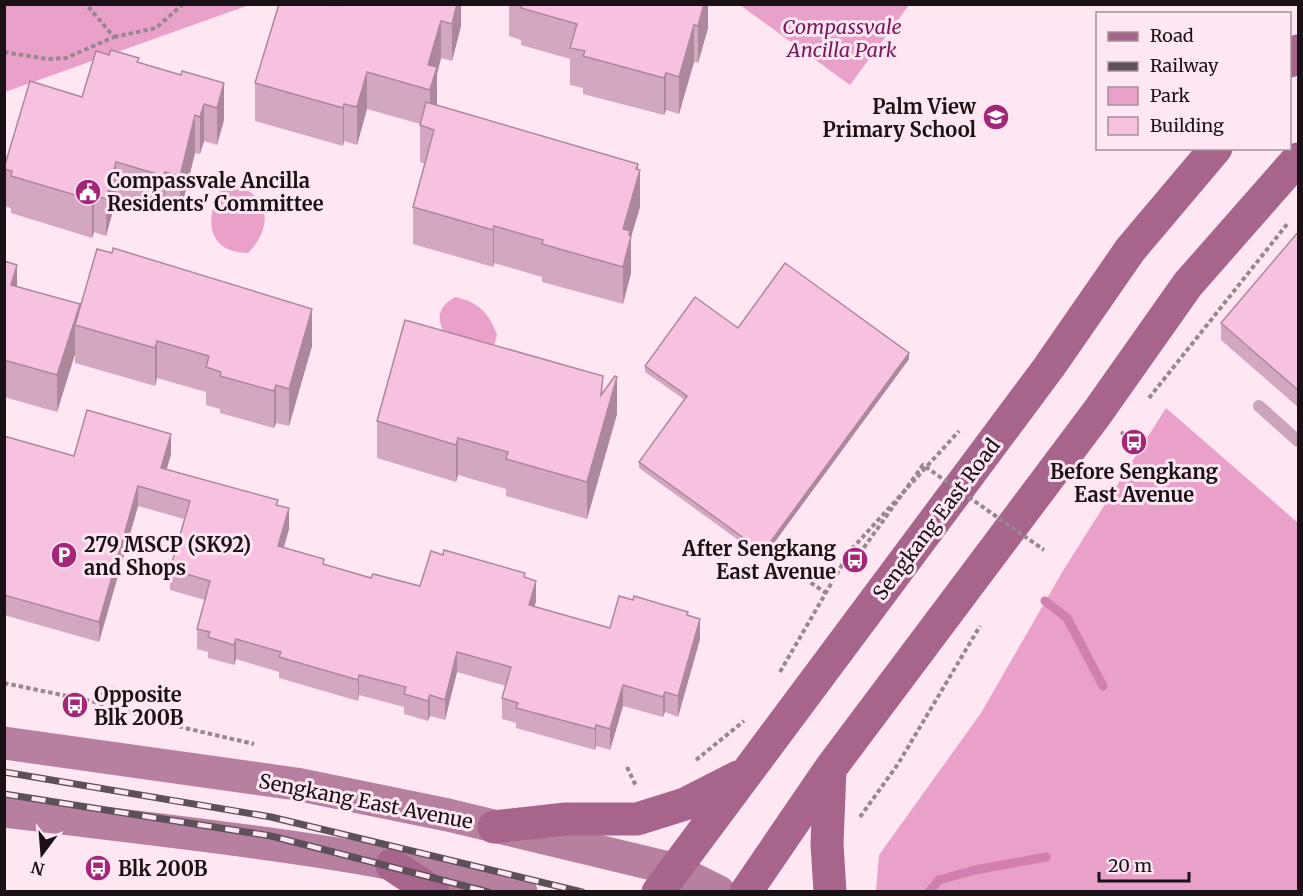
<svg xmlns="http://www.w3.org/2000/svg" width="1303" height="896" viewBox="0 0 1303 896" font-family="Merriweather,serif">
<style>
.green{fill:#e9a0c9}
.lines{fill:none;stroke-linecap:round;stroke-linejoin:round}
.stream{stroke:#d17fae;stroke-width:9}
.path{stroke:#998790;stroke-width:4;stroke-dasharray:4.5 3;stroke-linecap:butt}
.lane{stroke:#cba4b9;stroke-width:12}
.secondary{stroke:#b7809f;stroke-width:33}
.primary{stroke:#a8658c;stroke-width:33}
.rail-casing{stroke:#5e5058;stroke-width:7}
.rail{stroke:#fee6f2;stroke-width:4.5;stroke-dasharray:14;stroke-linecap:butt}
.path-bridge{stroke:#998790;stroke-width:4;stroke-dasharray:4.5 3;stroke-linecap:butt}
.wall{fill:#d4a7c0}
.shaded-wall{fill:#ad889c}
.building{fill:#f7c2df;stroke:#ad889c;stroke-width:1.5}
.labels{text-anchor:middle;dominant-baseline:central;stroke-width:6;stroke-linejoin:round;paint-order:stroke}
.park-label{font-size:20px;font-style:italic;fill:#791859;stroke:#fee6f2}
.poi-label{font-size:20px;font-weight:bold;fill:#1a1116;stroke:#fee6f2;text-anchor:start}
.street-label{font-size:20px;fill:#1a1116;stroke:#fee6f2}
</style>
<rect width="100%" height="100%" fill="#fee6f2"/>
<path class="green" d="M 5,5 L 249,5 L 5,92 Z
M 740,5 L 909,5 L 850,85 Z
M 231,185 C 269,192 275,226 248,253 C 209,252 205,224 218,193 Z
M 455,297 C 479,302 489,313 497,335 L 493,349 L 449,344 C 439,323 432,311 455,297 Z
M 1166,408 L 1298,523 L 1298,891 L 876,891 L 879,855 L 981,713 L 1064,569 Z"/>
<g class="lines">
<path class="stream" d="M 1045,601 L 1067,618 L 1103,686
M 929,892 L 939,880 L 975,870 L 1046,857"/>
<path class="path" d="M 838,4 L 859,4
M 114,37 L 156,28 L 183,4
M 4,52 L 47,59 L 66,58 L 114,37 L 86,4
M 1149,398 L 1288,223
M 1121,432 L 1134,442
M 792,570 L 826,593
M 780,672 L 850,551 L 959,431
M 4,683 L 91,701 L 185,728 L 254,744
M 94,691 L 111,696 L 114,687
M 696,760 L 744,721
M 627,767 L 636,786
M 860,817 L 898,764 L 980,626"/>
<path class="lane" d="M 1259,406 L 1298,441"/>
<path class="secondary" d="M 4,743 L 296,784 L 448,815 L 673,869 L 719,892
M 4,811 C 177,833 352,848 521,892"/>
<path class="primary" d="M 1290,61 L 1298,51
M 494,827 L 566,819 L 637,819 L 685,804 L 738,777
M 392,865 L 433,892
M 658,892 L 1049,367 L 1130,250 L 1216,148
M 746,892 L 830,769 L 1097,413 L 1188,284 L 1298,159
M 830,892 L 827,844 L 830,769"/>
<defs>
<path id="rail" d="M 4,772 L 271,817 L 582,892
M 4,794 L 271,836 L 488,892"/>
</defs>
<use href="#rail" class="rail-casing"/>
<use href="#rail" class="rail"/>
<path class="path-bridge" d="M 855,560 L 923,465 L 1044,550"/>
</g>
<path class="wall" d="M 461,4 L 461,26 L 452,61 L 441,58 L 437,74 L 436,105 L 638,169 L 640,207 L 631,237 L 631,273 L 623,304 L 542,282 L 542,277 L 494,263 L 493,267 L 413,244 L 413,207 L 425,164 L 420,162 L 420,124 L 367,109 L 357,145 L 344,141 L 343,146 L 255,121 L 255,83 L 336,6 Z
M 509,4 L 708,4 L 708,28 L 698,63 L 694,62 L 679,114 L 666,110 L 664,115 L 583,94 L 583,88 L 570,85 L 570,59 L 521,45 L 521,40 L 509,36 Z
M 139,63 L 181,75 L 224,83 L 224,120 L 217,145 L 204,141 L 200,154 L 195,153 L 180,213 L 165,209 L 164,213 L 116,200 L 106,236 L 94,232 L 92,238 L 11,213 L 11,208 L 4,206 L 4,168 L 82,97 Z
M 1299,231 L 1299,408 L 1221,340 L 1221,323 Z
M 4,261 L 17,286 L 80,311 L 312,346 L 289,426 L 276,423 L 274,428 L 220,413 L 220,409 L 206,405 L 206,392 L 157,378 L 155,386 L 75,363 L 75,354 L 57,412 L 4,397 Z
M 738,328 L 909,359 L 763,558 L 639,468 L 639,462 L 685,400 L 645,372 L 645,366 Z
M 603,392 L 617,414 L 587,519 L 506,496 L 506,489 L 458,475 L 456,482 L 377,458 L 377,421 Z
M 4,436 L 74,456 L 171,454 L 167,469 L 278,505 L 289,529 L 284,548 L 324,564 L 371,578 L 420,586 L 525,578 L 536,601 L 534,607 L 610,628 L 688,616 L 700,639 L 678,717 L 665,712 L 663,717 L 623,706 L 610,750 L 596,746 L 595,750 L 516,728 L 516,723 L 502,719 L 502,698 L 506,686 L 457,672 L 445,720 L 430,716 L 428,721 L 404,714 L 404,707 L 359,695 L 358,701 L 279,678 L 279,672 L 236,659 L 234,665 L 208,658 L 208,652 L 197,649 L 197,629 L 205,600 L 170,590 L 170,569 L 184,519 L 138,506 L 99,642 L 4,615 Z"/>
<path class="shaded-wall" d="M 457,4 L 461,4 L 461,26 L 452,61 L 452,24 Z
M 704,4 L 708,4 L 708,28 L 698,63 L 698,26 Z
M 441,21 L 441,58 L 437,74 L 437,104 L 430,127 L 430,90 L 428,65 Z
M 694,25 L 694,62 L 679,114 L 679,77 Z
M 367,72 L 367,109 L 357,145 L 357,107 Z
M 666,73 L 666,110 L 664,115 L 664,78 Z
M 224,83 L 224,120 L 217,145 L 217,108 Z
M 204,104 L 204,141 L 200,154 L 200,117 Z
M 344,104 L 344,141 L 343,146 L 343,108 Z
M 195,115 L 195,153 L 180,213 L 180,176 Z
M 116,162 L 116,200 L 106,236 L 106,199 Z
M 638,164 L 638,176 L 640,170 L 640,207 L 631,237 L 631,273 L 623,304 L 623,229 Z
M 165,172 L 165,209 L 164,213 L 164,176 Z
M 94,195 L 94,232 L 92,238 L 92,200 Z
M 494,226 L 494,263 L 493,267 L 493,230 Z
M 17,265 L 17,302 L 11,285 Z
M 80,304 L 80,327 L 75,325 L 75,354 L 57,412 L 57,375 Z
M 312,309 L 312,346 L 289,426 L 289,389 Z
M 157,341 L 157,378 L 155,386 L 155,348 Z
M 909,353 L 909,359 L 763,558 L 763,552 Z
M 617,377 L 617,414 L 587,519 L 587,482 Z
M 276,385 L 276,423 L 274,428 L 274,391 Z
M 171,434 L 171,454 L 161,488 L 161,468 Z
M 458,438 L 458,475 L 456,482 L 456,445 Z
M 138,486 L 138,506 L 99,642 L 99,622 Z
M 289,508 L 289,529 L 278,566 L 278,546 Z
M 536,581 L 536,601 L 529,626 L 529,605 Z
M 700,619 L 700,639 L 678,717 L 678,696 Z
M 236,639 L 236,659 L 234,665 L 234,645 Z
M 457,652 L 457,672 L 445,720 L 445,700 Z
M 359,675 L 359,695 L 358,701 L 358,680 Z
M 623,685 L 623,706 L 610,750 L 610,729 Z
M 665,692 L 665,712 L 663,717 L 663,697 Z
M 430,695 L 430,716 L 428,721 L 428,701 Z
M 596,725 L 596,746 L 595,750 L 595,729 Z"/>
<path class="building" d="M 279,4 L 331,4 L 336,6 L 336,4 L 457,4 L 452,24 L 441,21 L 428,65 L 437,67 L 430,90 L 367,72 L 357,107 L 344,104 L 343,108 L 255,83 Z
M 522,4 L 704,4 L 698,26 L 694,25 L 679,77 L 666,73 L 664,78 L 583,56 L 585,51 L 570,48 L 577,24 L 521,8 Z
M 111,50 L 139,58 L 137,62 L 181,75 L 182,71 L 224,83 L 217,108 L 204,104 L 200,117 L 195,115 L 180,176 L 165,172 L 164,176 L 116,162 L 106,199 L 94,195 L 92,200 L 11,176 L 12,171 L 4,169 L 4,168 L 30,81 L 82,97 L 96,51 L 109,55 Z
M 426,102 L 638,164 L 636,169 L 640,170 L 623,229 L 630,231 L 629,235 L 631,236 L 623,267 L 542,244 L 543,240 L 494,226 L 493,230 L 413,207 L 434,130 L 420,125 Z
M 1299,231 L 1299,391 L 1221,323 Z
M 113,248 L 312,309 L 289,389 L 276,385 L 274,391 L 220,376 L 221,372 L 206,367 L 209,356 L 157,341 L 155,348 L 75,325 L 97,249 L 112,253 Z
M 4,261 L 17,265 L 11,285 L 80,304 L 57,375 L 4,360 Z
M 785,263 L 909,353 L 763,552 L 639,462 L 687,396 L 645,366 L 695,297 L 738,328 Z
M 405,320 L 603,376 L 601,395 L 615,376 L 617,377 L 587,482 L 506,459 L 508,452 L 458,438 L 456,445 L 377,421 Z
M 87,410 L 171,434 L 161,468 L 278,500 L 276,505 L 289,508 L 278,546 L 324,559 L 323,564 L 371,578 L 373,574 L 420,586 L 431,551 L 443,555 L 444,550 L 525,573 L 524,577 L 536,581 L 529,605 L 610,628 L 619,596 L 633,600 L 634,596 L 688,612 L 687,615 L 700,619 L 678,696 L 665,692 L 663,697 L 623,685 L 610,729 L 596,725 L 595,729 L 516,708 L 518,703 L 502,698 L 511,667 L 457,652 L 445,700 L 430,695 L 428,701 L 404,694 L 406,687 L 359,675 L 358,680 L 279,657 L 281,652 L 236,639 L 234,645 L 208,637 L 210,632 L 197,629 L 210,581 L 170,569 L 190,501 L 138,486 L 99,622 L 4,595 L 4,436 L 74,456 Z"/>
<defs>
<symbol id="school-disc" viewBox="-11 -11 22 22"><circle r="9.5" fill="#a32679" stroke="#fee6f2"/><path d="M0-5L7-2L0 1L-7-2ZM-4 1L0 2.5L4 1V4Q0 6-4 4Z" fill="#fff"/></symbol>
<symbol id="civic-disc" viewBox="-11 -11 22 22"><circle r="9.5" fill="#a32679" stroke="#fee6f2"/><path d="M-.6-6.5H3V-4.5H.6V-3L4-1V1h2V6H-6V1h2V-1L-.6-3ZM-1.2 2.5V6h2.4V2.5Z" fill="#fff"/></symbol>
<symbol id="bus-disc" viewBox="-11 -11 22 22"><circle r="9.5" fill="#a32679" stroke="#fee6f2"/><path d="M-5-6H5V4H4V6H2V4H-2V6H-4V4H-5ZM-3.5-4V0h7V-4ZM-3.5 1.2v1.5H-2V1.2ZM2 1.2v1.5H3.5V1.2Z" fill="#fff"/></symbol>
<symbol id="parking-disc" viewBox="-11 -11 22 22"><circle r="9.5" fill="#a32679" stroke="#fee6f2"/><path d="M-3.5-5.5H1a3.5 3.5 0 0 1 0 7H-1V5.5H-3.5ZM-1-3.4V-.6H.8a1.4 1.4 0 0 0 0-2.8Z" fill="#fff"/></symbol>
</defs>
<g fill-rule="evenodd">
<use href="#school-disc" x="981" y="102" width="30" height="30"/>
<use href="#civic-disc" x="73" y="177" width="30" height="30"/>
<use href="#bus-disc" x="1119" y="427" width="30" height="30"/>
<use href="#parking-disc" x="49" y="540" width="30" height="30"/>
<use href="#bus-disc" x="840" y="545" width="30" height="30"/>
<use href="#bus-disc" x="60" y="690" width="30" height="30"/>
<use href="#bus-disc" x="83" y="853" width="30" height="30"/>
</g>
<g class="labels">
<g class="park-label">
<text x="842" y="26">Compassvale<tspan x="842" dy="23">Ancilla Park</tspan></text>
</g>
<g class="poi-label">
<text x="976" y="106" text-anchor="end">Palm View<tspan x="976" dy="23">Primary School</tspan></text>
<text x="107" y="180">Compassvale Ancilla<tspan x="107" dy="23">Residents' Committee</tspan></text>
<text x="1134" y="471" text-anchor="middle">Before Sengkang<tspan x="1134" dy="23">East Avenue</tspan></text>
<text x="84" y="544">279 MSCP (SK92)<tspan x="84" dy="23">and Shops</tspan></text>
<text x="836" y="548" text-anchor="end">After Sengkang<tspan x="836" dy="23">East Avenue</tspan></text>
<text x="94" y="694">Opposite<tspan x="94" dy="23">Blk 200B</tspan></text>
<text x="118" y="868">Blk 200B</text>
</g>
<g class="street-label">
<text transform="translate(936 519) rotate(-53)">Sengkang East Road</text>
<text transform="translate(366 801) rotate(11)">Sengkang East Avenue</text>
</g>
</g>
<rect width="1303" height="896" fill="none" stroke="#1a1116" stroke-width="12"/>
<rect x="1096" y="12" width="195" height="138" fill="#fee6f2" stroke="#a3919a" stroke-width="1.5"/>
<rect x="1108" y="32" width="30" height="9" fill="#a8658c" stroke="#a3919a" stroke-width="1.5"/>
<text x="1150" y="42" font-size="18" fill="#1a1116">Road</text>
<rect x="1108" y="62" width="30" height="9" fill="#5e5058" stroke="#a3919a" stroke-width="1.5"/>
<text x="1150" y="72" font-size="18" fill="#1a1116">Railway</text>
<rect x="1108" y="87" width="30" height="18" fill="#e9a0c9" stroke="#a3919a" stroke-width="1.5"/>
<text x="1150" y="102" font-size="18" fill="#1a1116">Park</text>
<rect x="1108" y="117" width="30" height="18" fill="#f7c2df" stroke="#a3919a" stroke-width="1.5"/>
<text x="1150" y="132" font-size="18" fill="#1a1116">Building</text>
<g transform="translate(42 854) rotate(196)" stroke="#fee6f2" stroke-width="4.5" paint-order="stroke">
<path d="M0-4.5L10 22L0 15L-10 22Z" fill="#1a1116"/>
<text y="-9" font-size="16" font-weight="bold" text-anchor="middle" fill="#1a1116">N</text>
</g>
<path d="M1099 872v9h90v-9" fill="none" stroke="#1a1116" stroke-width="3"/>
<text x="1108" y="872" font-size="18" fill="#1a1116" stroke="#fee6f2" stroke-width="4.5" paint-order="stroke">20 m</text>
</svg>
